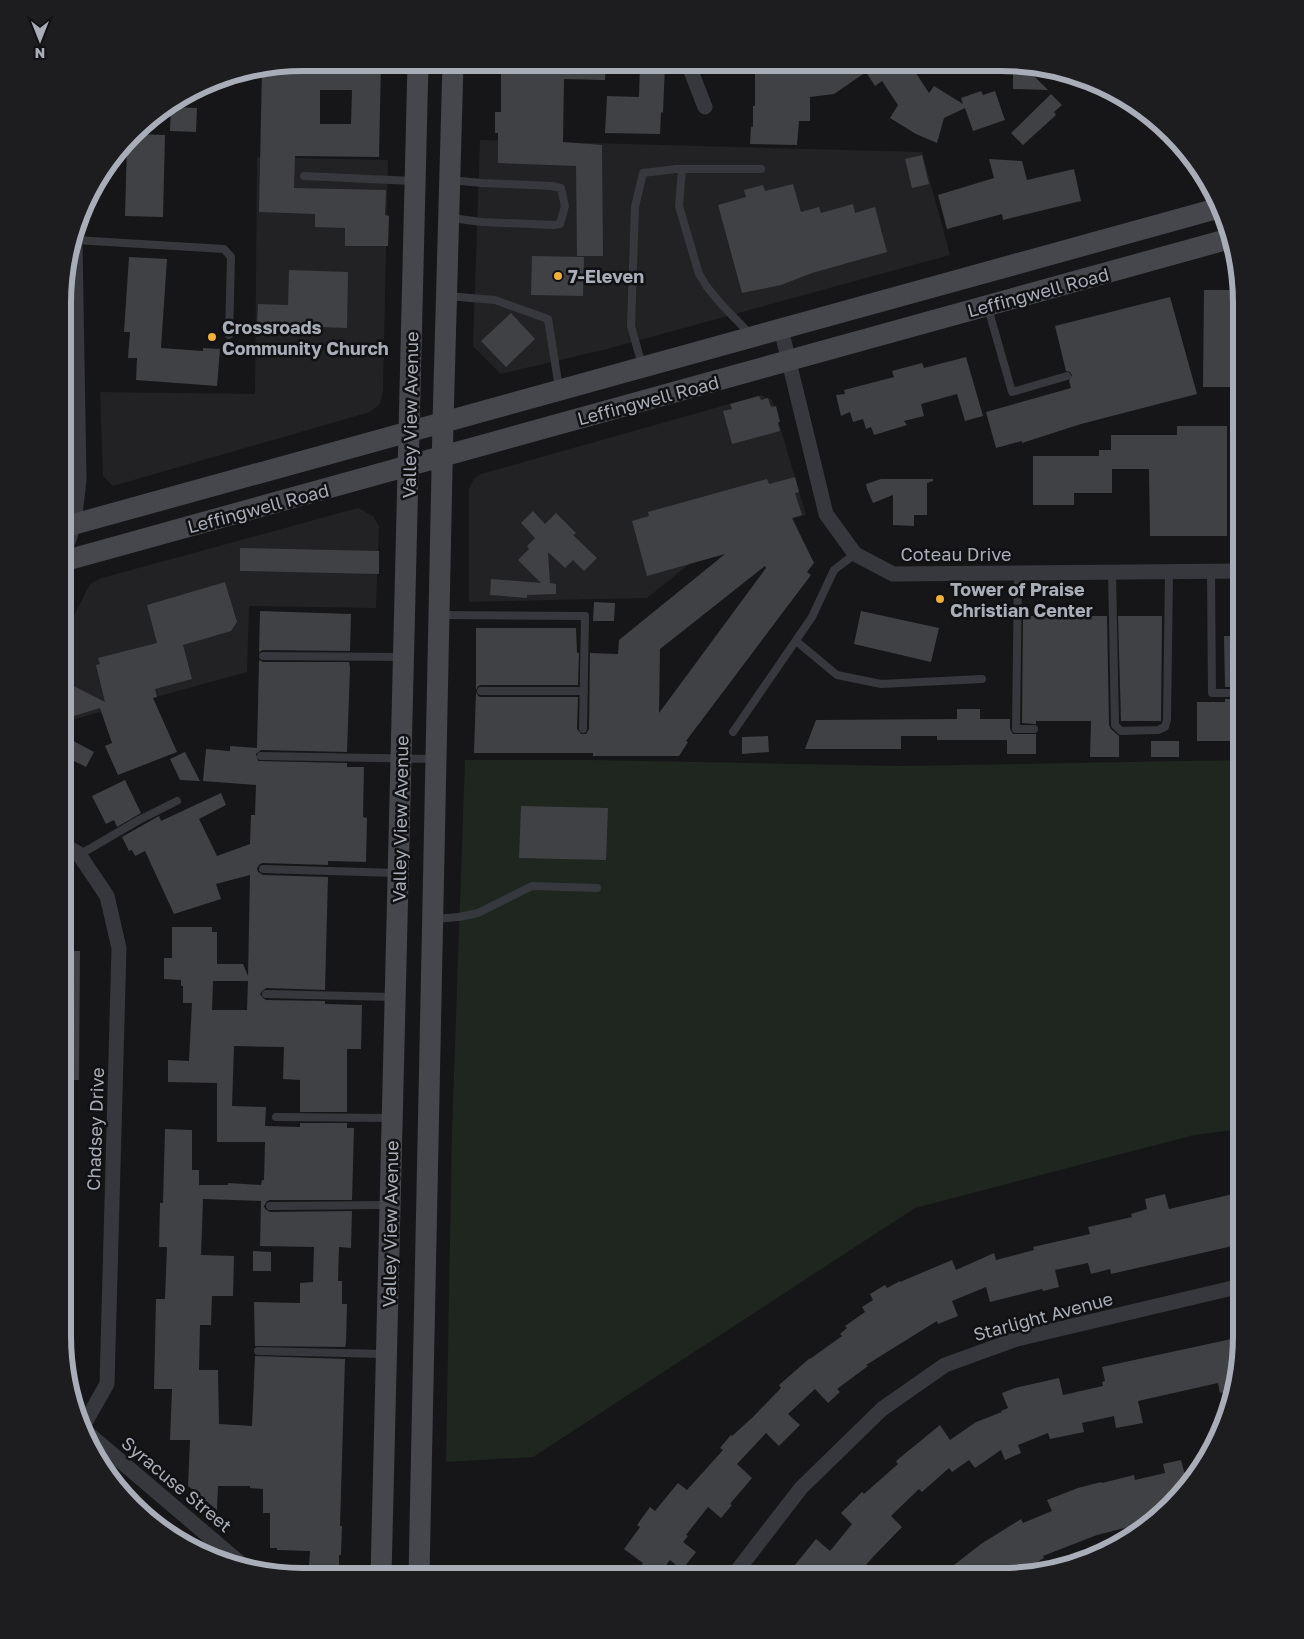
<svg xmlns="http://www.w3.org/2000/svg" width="1304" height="1639" viewBox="0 0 1304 1639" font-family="'Golos Text',sans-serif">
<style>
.built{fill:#222225}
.green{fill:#1e261f}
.building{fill:#404145;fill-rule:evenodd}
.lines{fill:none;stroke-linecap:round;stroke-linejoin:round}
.service{stroke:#37383d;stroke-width:8}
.minor{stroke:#37383d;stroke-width:15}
.secondary{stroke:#45474d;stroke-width:21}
.poi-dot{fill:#f2b134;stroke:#111113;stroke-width:2}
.labels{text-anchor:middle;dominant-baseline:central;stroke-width:5;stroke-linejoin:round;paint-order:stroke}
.poi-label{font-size:18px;font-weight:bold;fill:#a8adb8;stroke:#111113;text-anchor:start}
.street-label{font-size:18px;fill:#a8adb8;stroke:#111113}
.rim{fill:none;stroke:#a8adb8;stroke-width:6}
</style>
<rect width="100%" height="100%" fill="#161618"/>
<path class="built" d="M 480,140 L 922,152 L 950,255 L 607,349 L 501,374 L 473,346 Z
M 257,157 L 388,160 L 383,390 L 380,404 L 370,412 L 113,486 L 103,476 L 100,392 L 255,394 Z
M 761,395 L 772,400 L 806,515 L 719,540 L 647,598 L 469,602 L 469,490 L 473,480 L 481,474 Z
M 358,508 L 373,516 L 379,526 L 376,608 L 249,606 L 247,672 L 75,719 L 64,713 L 64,635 L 90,584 L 102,578 Z"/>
<path class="green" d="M 465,760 L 592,760 L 898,766 L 1241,760 L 1241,1129 L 1194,1135 L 915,1208 L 533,1457 L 446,1462 L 452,1131 Z"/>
<path class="building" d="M 304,62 L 381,63 L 379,157 L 295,156 L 294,188 L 386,190 L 385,215 L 389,216 L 388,246 L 345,246 L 345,228 L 315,227 L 315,214 L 259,212 L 262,69 ZM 320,90 L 352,90 L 351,124 L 320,124 Z
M 501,63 L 523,63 L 523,72 L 560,72 L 560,63 L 606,63 L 605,80 L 564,79 L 563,142 L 602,145 L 603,256 L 577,256 L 576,166 L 498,163 L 498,133 L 495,133 L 495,112 L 501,112 Z
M 640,63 L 665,64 L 663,113 L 661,112 L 660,134 L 605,133 L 607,96 L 639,97 Z
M 755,64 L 789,64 L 790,68 L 826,64 L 910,64 L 929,93 L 934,86 L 963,104 L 961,98 L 981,91 L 983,95 L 995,91 L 1005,120 L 973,131 L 965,108 L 944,118 L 937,143 L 916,134 L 890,118 L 898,105 L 882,81 L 875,86 L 866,72 L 834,94 L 810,97 L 810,121 L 799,121 L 797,145 L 750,144 L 751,127 L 753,127 L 753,106 L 755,106 Z
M 1013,65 L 1023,65 L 1048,90 L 1013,89 Z
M 1051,94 L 1062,105 L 1054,112 L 1056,115 L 1023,145 L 1011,133 Z
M 171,107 L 197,108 L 196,132 L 170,131 Z
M 135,134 L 165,135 L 163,217 L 125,216 L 127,144 Z
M 922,155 L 929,184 L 912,188 L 905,159 Z
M 989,159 L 1022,161 L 1027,180 L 1074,169 L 1081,201 L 1003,220 L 1002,214 L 947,229 L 938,195 L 994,178 Z
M 793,184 L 801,212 L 819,207 L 821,213 L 853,204 L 855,213 L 875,207 L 887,252 L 812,273 L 781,285 L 742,293 L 718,205 L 746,197 L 744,190 L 763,185 L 765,191 Z
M 532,256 L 584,257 L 583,296 L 531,295 Z
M 129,257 L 167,259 L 161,348 L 203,351 L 203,348 L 220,349 L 217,386 L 136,380 L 137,358 L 128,358 L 130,332 L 124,332 Z
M 289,270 L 348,272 L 347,328 L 257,325 L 258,304 L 288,305 Z
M 1204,290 L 1233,290 L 1233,368 L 1237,368 L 1236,387 L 1203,387 Z
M 1170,297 L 1197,394 L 1081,424 L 1022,443 L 1022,441 L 996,448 L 986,412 L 1071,388 L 1069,381 L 1072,375 L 1070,372 L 1066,371 L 1055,326 Z
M 511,313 L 535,339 L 506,367 L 481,341 Z
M 966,357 L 983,416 L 965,421 L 957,394 L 921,404 L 924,416 L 904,421 L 907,425 L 874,435 L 871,427 L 866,429 L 863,419 L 853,422 L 850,412 L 841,416 L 836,395 L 845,394 L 844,390 L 894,377 L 892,371 L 922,363 L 924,368 Z
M 759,396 L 761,400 L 768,398 L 771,407 L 776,406 L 780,422 L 778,422 L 780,431 L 732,444 L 723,411 L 732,409 L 730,404 Z
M 1177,426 L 1227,426 L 1227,536 L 1150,536 L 1149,469 L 1112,469 L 1112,493 L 1074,493 L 1074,505 L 1033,505 L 1033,456 L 1099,456 L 1099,450 L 1111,450 L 1111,435 L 1177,435 Z
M 795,477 L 799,492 L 795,493 L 802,515 L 792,518 L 814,563 L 807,572 L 811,575 L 686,741 L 688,742 L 679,756 L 593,756 L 593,753 L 474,753 L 476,692 L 478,696 L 481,697 L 578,697 L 577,729 L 581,734 L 586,734 L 589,729 L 590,653 L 618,654 L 619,640 L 725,554 L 647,576 L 632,521 L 649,516 L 648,512 L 767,479 L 769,484 ZM 765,566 L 766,568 L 659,713 L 660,649 Z
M 881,479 L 933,479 L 933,481 L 927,483 L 927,515 L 914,515 L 914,526 L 893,525 L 893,495 L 873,503 L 867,489 L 866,484 Z
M 533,511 L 545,524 L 556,513 L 576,533 L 573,535 L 597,558 L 584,571 L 573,560 L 565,568 L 548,552 L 550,583 L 556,584 L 556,594 L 527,595 L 527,598 L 490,595 L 491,579 L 541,583 L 518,560 L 529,549 L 527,546 L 535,538 L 521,523 Z
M 240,548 L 379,551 L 379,574 L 240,571 Z
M 225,582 L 237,622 L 231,631 L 183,645 L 192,679 L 155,689 L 157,697 L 153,698 L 177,752 L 118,775 L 105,746 L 112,743 L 100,708 L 64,719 L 64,681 L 105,702 L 96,665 L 100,664 L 98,658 L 157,643 L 147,605 Z
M 594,602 L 615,603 L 614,621 L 593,621 Z
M 260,611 L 351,614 L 350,651 L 263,650 L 259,652 Z
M 861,611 L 939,628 L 931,662 L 854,644 Z
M 1023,616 L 1107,616 L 1109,725 L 1111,729 L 1119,736 L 1119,757 L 1090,757 L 1091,721 L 1036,721 L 1036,724 L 1022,723 Z
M 1118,616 L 1162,616 L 1161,721 L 1121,721 Z
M 476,628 L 576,628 L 577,653 L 579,653 L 578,685 L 481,685 L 478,686 L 476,690 Z
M 1224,636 L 1241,636 L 1241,687 L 1225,687 Z
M 259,660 L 263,662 L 349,662 L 350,668 L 347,752 L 261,750 L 256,754 L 258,761 L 347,763 L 347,767 L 364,767 L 363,817 L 367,818 L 366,862 L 328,861 L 328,865 L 263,863 L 260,864 L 257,868 L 258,872 L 263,875 L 328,877 L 325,990 L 266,988 L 262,991 L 260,994 L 263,998 L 266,1000 L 325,1001 L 325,1004 L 362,1005 L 361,1049 L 347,1049 L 347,1112 L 300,1112 L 300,1080 L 283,1079 L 284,1047 L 234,1046 L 232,1106 L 266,1107 L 265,1126 L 300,1127 L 300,1123 L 347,1123 L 347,1128 L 354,1128 L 352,1200 L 270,1200 L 267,1201 L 264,1206 L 265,1209 L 270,1212 L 352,1211 L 351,1248 L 339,1247 L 338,1281 L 342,1281 L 342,1304 L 347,1304 L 346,1343 L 345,1347 L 255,1346 L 254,1302 L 300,1303 L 300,1283 L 313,1282 L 314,1247 L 260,1246 L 261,1201 L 203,1199 L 201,1255 L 234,1256 L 233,1296 L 212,1296 L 211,1325 L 200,1325 L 199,1370 L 218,1370 L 219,1424 L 252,1426 L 255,1356 L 345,1359 L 340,1526 L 342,1526 L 341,1555 L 339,1555 L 339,1576 L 315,1576 L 315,1566 L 309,1566 L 310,1551 L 277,1550 L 277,1548 L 270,1548 L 270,1513 L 263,1513 L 263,1489 L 250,1488 L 250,1486 L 218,1486 L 217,1510 L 188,1486 L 190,1440 L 170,1440 L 172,1389 L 154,1389 L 156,1299 L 165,1299 L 167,1247 L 159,1247 L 160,1203 L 163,1203 L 165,1129 L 192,1130 L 192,1170 L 199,1170 L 199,1185 L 228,1185 L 228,1183 L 261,1185 L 262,1180 L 264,1180 L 265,1142 L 217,1142 L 217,1083 L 168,1082 L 168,1060 L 189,1061 L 192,1003 L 183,1003 L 183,986 L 181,986 L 181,980 L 164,979 L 164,958 L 172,958 L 172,927 L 212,927 L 212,932 L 217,932 L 217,964 L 243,964 L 248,976 L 250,875 L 216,884 L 221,899 L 174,914 L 145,851 L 135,856 L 132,850 L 129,851 L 122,837 L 159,816 L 161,821 L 221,793 L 226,805 L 199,819 L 217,856 L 250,844 L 251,815 L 255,815 L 256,785 L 203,781 L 206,749 L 230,751 L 230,746 L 257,748 ZM 213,981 L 248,981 L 247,1010 L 212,1010 Z
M 1225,699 L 1241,699 L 1241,741 L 1197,741 L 1197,702 L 1225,702 Z
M 957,709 L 980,709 L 980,719 L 1010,719 L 1010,729 L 1013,734 L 1036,734 L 1036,754 L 1007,754 L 1007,740 L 937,740 L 937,736 L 901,736 L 901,749 L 805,749 L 816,720 L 957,719 Z
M 64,736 L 94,752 L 86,767 L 64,756 Z
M 768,736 L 769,752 L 742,754 L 742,737 Z
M 1151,741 L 1179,741 L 1179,757 L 1151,757 Z
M 185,752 L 200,781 L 180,780 L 170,759 Z
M 125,780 L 141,813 L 117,827 L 114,820 L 106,824 L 92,796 Z
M 521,806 L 608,808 L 606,860 L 519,858 Z
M 63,951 L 80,951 L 79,1080 L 63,1080 Z
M 1165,1194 L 1169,1209 L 1233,1194 L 1241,1227 L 1241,1244 L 1111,1274 L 1110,1269 L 1091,1274 L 1088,1263 L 1055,1270 L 1059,1287 L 1043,1291 L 1042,1289 L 990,1302 L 986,1287 L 952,1301 L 958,1316 L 938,1324 L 937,1321 L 866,1365 L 868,1366 L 837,1389 L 840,1392 L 828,1403 L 815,1389 L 788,1414 L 800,1425 L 779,1446 L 766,1433 L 737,1464 L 752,1478 L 730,1504 L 732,1505 L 721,1518 L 708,1507 L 686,1535 L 688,1536 L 683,1542 L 696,1552 L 682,1570 L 670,1560 L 658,1576 L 634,1576 L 643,1563 L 624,1549 L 640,1527 L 637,1525 L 650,1507 L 655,1511 L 678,1483 L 687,1490 L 723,1450 L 720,1448 L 731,1435 L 732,1436 L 753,1417 L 781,1388 L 779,1385 L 810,1358 L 810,1359 L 842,1336 L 840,1334 L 847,1328 L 845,1326 L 865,1312 L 862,1307 L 873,1300 L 870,1294 L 885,1285 L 887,1288 L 900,1281 L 900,1282 L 952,1260 L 956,1270 L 994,1253 L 996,1260 L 1034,1250 L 1033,1247 L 1090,1234 L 1088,1227 L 1132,1217 L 1131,1214 L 1147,1209 L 1145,1199 Z
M 253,1251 L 271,1252 L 271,1271 L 253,1271 Z
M 1236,1338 L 1240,1356 L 1233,1390 L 1220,1393 L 1218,1383 L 1138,1401 L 1143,1423 L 1116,1428 L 1114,1416 L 1082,1423 L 1084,1432 L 1050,1439 L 1048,1433 L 1018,1445 L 1021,1453 L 1005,1460 L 1001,1450 L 975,1468 L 969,1460 L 952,1472 L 949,1468 L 922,1492 L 919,1489 L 891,1516 L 902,1527 L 872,1558 L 860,1572 L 853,1566 L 844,1576 L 786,1576 L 816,1539 L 830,1551 L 852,1524 L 841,1513 L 862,1492 L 864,1494 L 898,1464 L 896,1461 L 940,1425 L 950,1440 L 976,1422 L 1002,1412 L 1001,1411 L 1008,1408 L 1002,1393 L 1015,1388 L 1059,1378 L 1063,1395 L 1103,1386 L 1102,1382 L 1105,1381 L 1102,1367 Z
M 1181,1460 L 1187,1483 L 1144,1523 L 1097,1535 L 1043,1556 L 1044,1558 L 1014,1576 L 940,1576 L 981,1544 L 1021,1519 L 1023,1523 L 1052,1511 L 1047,1500 L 1078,1488 L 1101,1482 L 1102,1483 L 1134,1475 L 1135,1480 L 1165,1473 L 1163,1464 Z"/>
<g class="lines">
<path class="service" d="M 682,169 L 679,206 L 699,274 L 707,287 L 722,305 L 751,335
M 304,176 L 413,181
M 450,180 L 482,183 L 552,186 L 561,188 L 565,206 L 560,224 L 553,225 L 482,222 L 451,218
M 75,240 L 224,249 L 231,257 L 229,335
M 448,296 L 495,300 L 548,319 L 559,388
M 988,308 L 1012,392 L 1067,376
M 642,365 L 631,326 L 635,207 L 643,173 L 676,169 L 761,169
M 1211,571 L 1212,693 L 1241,693
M 1112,572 L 1115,725 L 1121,731 L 1158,730 L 1165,727 L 1167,720 L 1169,572
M 1018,573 L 1016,729 L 1034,729
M 440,615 L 585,616 L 583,729
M 796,641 L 837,675 L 881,684 L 982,679
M 263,656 L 402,657
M 481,691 L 584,691
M 733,732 L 812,617 L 834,570 L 855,554
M 261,756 L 434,759
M 79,855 L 139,820 L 177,801
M 263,869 L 396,873
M 435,919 L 459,917 L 478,913 L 532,886 L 597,888
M 266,994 L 393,997
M 276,1117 L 390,1118
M 270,1206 L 388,1205
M 258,1351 L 384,1354"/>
<path class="minor" d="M 691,64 L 691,71 L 705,107
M 781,329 L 826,514 L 855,554 L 893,574 L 1241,571
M 64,554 L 74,524 L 79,480 L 75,242
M 63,845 L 78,853 L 107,896 L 119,948 L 107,1384 L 83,1426
M 84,1430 L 246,1568
M 733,1576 L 801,1488 L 882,1409 L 945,1365 L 1017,1339 L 1241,1286"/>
<path class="secondary" d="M 64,527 L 1219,208
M 64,561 L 1232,238
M 381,1576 L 418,63
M 419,1576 L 443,422 L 453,63"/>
</g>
<g class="poi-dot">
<circle cx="558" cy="276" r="5"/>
<circle cx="212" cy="337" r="5"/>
<circle cx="940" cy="599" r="5"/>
</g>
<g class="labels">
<g class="poi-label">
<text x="568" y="276">7-Eleven</text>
<text x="222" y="327">Crossroads<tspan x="222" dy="21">Community Church</tspan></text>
<text x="950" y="589">Tower of Praise<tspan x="950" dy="21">Christian Center</tspan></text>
</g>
<g class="street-label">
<text transform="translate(1038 292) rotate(-15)">Leffingwell Road</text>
<text transform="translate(648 400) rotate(-15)">Leffingwell Road</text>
<text transform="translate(410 415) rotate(-89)">Valley View Avenue</text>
<text transform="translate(258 508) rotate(-15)">Leffingwell Road</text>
<text x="956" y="554">Coteau Drive</text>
<text transform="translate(400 819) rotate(-89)">Valley View Avenue</text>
<text transform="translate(95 1129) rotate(-88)">Chadsey Drive</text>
<text transform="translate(390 1224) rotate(-89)">Valley View Avenue</text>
<text transform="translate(1043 1316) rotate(-15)">Starlight Avenue</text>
<text transform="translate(177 1484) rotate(40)">Syracuse Street</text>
</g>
</g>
<path d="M0 0H1304V1639H0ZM303 71H1001A232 232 0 0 1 1233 303V1336A232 232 0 0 1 1001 1568H303A232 232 0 0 1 71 1336V303A232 232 0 0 1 303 71Z" fill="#1d1d20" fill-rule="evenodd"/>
<path class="rim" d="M303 71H1001A232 232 0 0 1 1233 303V1336A232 232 0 0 1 1001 1568H303A232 232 0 0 1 71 1336V303A232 232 0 0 1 303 71Z"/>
<g transform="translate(40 40) rotate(180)" stroke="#111113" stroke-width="4" paint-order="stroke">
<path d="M0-4L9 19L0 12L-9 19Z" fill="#a8adb8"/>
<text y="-8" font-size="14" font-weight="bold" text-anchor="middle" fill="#a8adb8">N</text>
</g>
</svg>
